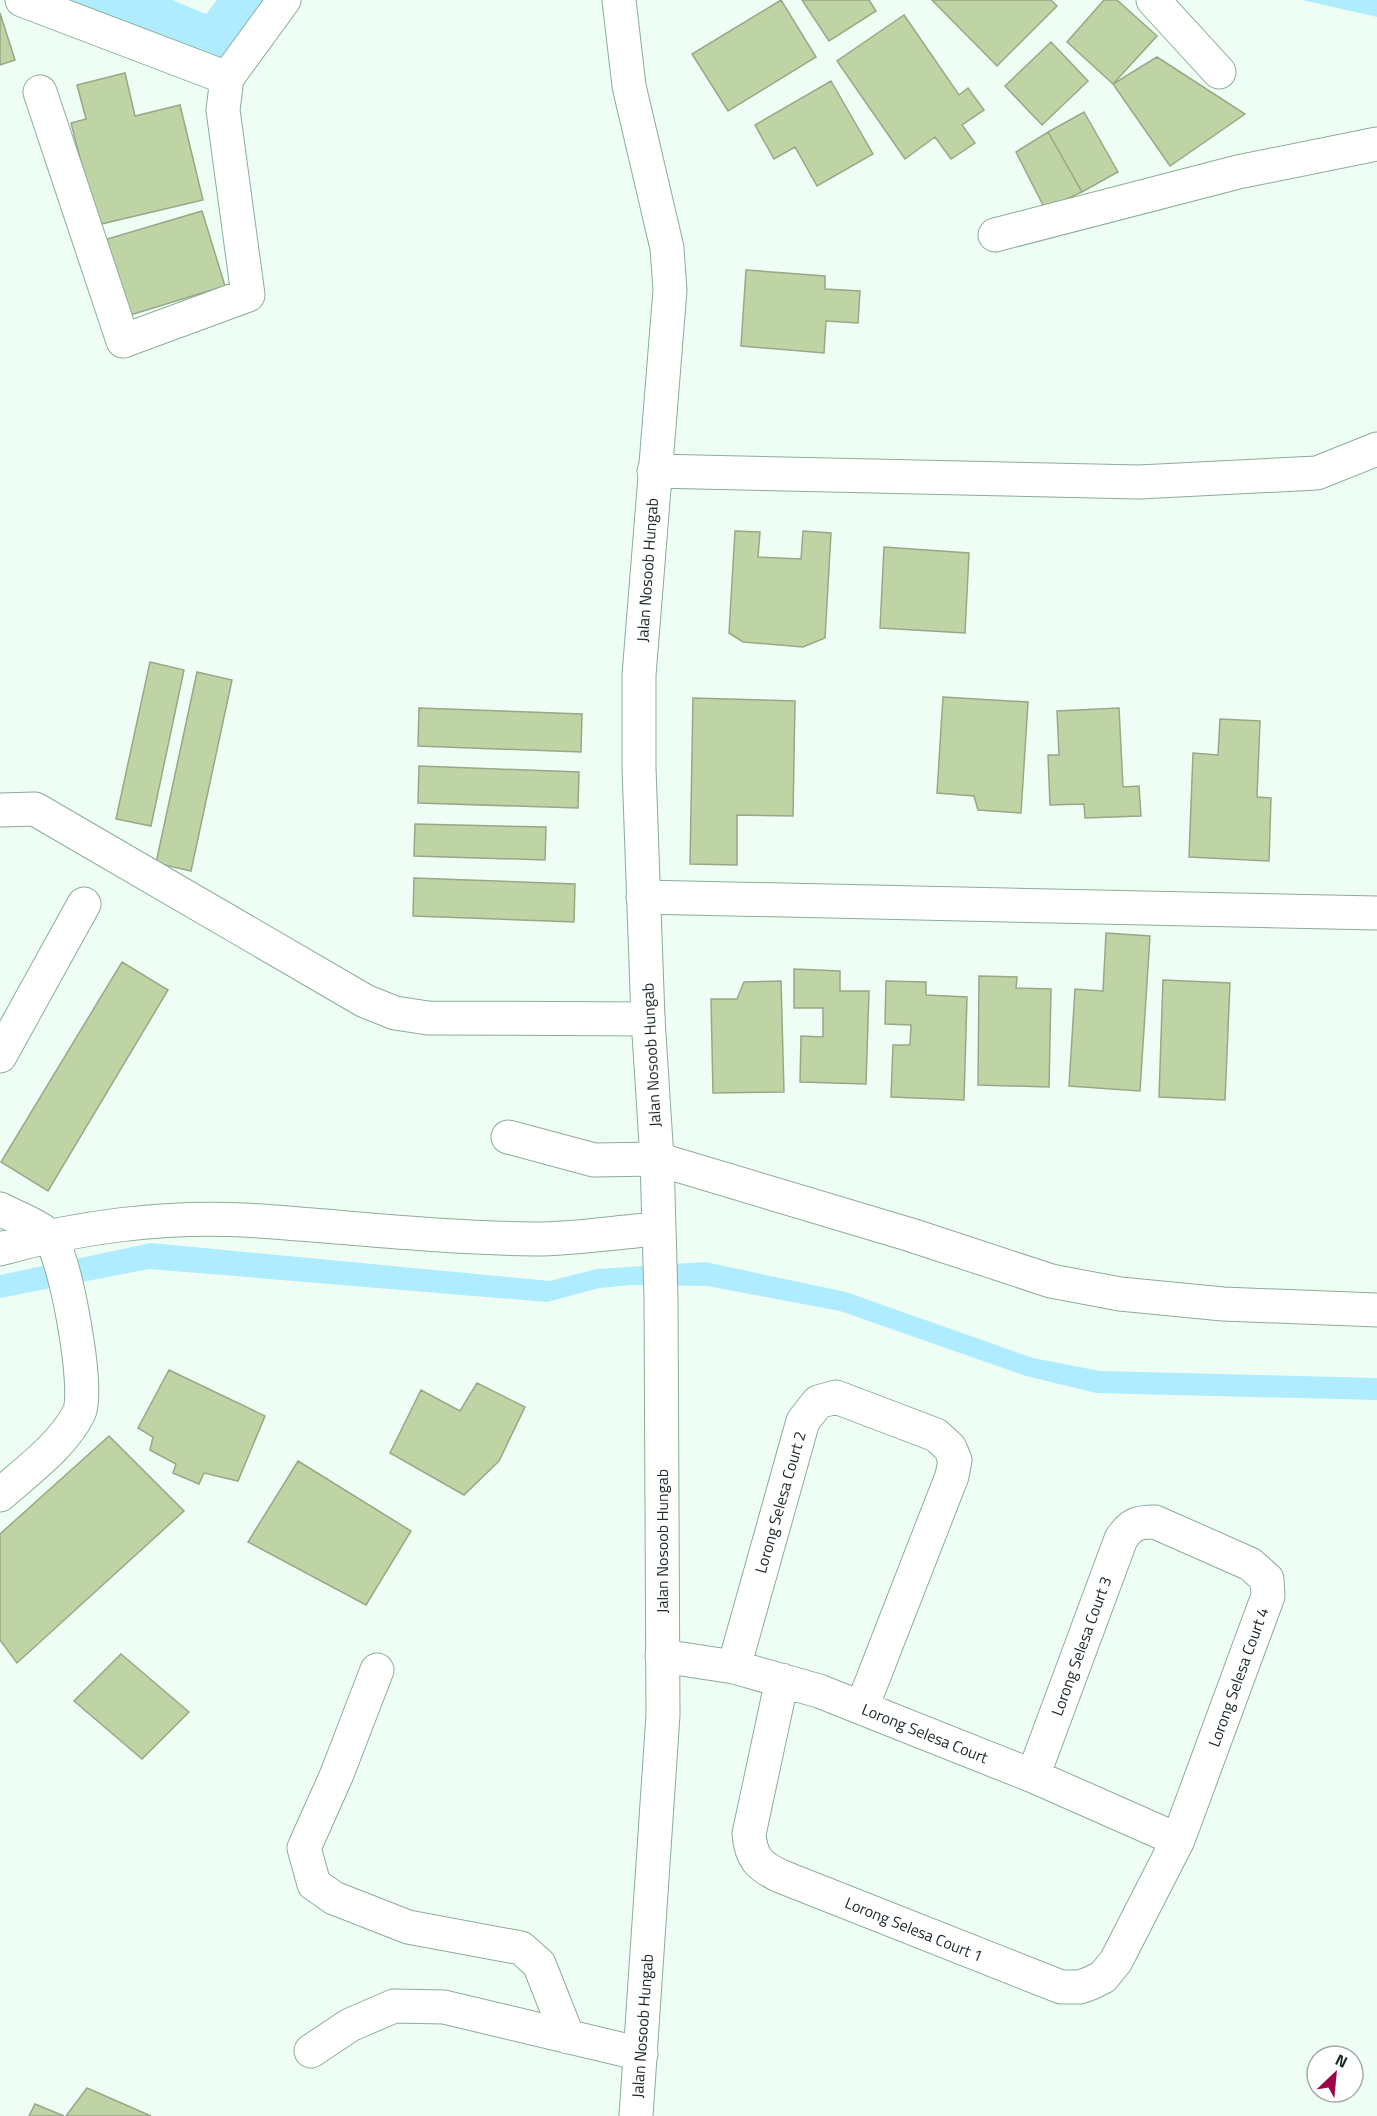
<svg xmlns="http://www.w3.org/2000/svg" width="1377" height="2116" viewBox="0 0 1377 2116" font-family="'Titillium Web',sans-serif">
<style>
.water{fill:#afecff}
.building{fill:#bfd4a5;stroke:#99a787;stroke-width:1.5}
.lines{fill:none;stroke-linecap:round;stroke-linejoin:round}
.minor-casing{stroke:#8aad97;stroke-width:35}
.major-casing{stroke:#8aad97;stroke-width:35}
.minor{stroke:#fff;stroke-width:33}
.major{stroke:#fff;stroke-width:33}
.labels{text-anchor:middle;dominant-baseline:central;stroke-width:6;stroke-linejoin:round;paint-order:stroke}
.street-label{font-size:16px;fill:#1c2a22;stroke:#fff}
</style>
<rect width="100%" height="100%" fill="#effef4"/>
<path class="water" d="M 67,0 L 172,0 L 206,14 L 217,0 L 266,0 L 221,62 Z
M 1302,0 L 1377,0 L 1377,17 Z
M 151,1243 L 550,1281 L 597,1269 L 705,1262 L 846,1292 L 1033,1358 L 1100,1371 L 1377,1378 L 1377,1400 L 1096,1393 L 1026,1376 L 840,1311 L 707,1286 L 631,1285 L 599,1288 L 547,1302 L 149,1269 L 0,1298 L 0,1275 Z"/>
<path class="building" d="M 781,0 L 816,57 L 728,111 L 692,54 Z
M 802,0 L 869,0 L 876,11 L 829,41 Z
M 932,0 L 1051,0 L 1057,6 L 997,66 Z
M 1104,0 L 1117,0 L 1157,36 L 1113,84 L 1067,42 Z
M 0,13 L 15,60 L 0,65 Z
M 904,15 L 959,95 L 968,88 L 984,110 L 962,125 L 975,143 L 951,159 L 935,137 L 905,159 L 837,61 Z
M 1051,42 L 1088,81 L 1042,125 L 1005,86 Z
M 1157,57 L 1245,114 L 1170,166 L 1113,84 Z
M 125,73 L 135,116 L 180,105 L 203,200 L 97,225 L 71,123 L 86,119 L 77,85 Z
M 831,81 L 873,154 L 817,186 L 795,147 L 774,159 L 755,125 Z
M 1084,112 L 1118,172 L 1082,192 L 1048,132 Z
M 1048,132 L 1082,192 L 1045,209 L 1016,152 Z
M 202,211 L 225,286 L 127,316 L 104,240 Z
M 746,270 L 825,276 L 825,289 L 860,291 L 858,323 L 826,321 L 824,353 L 741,346 Z
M 735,531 L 760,532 L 758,557 L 801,559 L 803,531 L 831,533 L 825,638 L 803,647 L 743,642 L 729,633 Z
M 884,547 L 969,553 L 965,633 L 880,628 Z
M 150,662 L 184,670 L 151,826 L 116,819 Z
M 197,672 L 232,680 L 191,871 L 156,863 Z
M 943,697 L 1028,702 L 1021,813 L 978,810 L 974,796 L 937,793 Z
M 693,698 L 795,701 L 793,816 L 737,815 L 737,865 L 690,864 Z
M 419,708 L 582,714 L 581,752 L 418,746 Z
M 1119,708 L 1123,787 L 1139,786 L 1141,816 L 1085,818 L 1084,804 L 1050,805 L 1048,755 L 1059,755 L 1057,711 Z
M 1220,719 L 1260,721 L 1257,797 L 1271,798 L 1269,861 L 1189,857 L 1193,753 L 1218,755 Z
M 419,766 L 579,772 L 578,808 L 418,803 Z
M 415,824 L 546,827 L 545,860 L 414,856 Z
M 414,878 L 575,884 L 574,922 L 413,916 Z
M 1106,933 L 1150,936 L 1140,1091 L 1069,1086 L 1075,989 L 1103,991 Z
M 122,962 L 168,990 L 48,1191 L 1,1162 Z
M 794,969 L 840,971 L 840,991 L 869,991 L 866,1084 L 800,1082 L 801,1036 L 823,1037 L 823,1008 L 794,1008 Z
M 979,976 L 1017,977 L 1016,988 L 1051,989 L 1049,1087 L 978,1085 Z
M 1163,980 L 1230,983 L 1225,1100 L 1159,1097 Z
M 781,981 L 784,1092 L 713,1093 L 711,999 L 737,999 L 744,982 Z
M 886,981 L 926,982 L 926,995 L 967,997 L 964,1100 L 891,1097 L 893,1045 L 910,1045 L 911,1025 L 885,1024 Z
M 169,1370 L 265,1416 L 238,1481 L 204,1473 L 199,1484 L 173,1473 L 176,1464 L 150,1450 L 153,1437 L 138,1428 Z
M 477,1383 L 525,1407 L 499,1461 L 464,1495 L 390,1453 L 421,1390 L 460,1411 Z
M 109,1436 L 184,1511 L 17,1663 L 0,1640 L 0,1534 Z
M 298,1461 L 411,1531 L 366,1605 L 248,1542 Z
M 121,1654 L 189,1712 L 142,1759 L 74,1701 Z
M 87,2088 L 151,2116 L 66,2116 Z
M 35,2104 L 64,2116 L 29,2116 Z"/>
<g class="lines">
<defs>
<path id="minor" d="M 22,0 L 227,78
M 1153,0 L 1219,72
M 40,92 L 123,341 L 248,295 L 223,110 L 227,78 L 284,0
M 995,235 L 1238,172 L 1377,144
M 654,471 L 1139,482 L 1317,473 L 1377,449
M 0,810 L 35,809 L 365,1001 L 395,1013 L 428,1018 L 648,1019
M 643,897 L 1377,913
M 0,1056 L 84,904
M 508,1137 L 594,1160 L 657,1159 L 911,1235 L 1051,1281 L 1120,1294 L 1223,1304 L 1377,1310
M 0,1209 C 13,1216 39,1226 48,1235 C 65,1252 90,1391 79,1413 C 62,1446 28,1470 0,1495
M 0,1249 C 77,1227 163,1216 244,1220 C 341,1226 437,1238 535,1239 C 575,1239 617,1232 658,1229
M 662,1656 L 734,1667 L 819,1691 L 1033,1776 L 1178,1840
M 734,1667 L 803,1421 L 818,1402 L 836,1397 L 936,1435 L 950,1448 L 955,1460 L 952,1476 L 862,1707
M 377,1670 L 337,1774 L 304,1848 L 314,1884 L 334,1898 L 408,1927 L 521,1948 L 539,1964 L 568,2037
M 782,1680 L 749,1834 C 751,1858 759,1866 780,1876 L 1061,1987 L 1080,1987 L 1091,1983 L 1103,1977 L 1116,1961 L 1178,1840 L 1268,1596 L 1267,1579 L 1250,1564 L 1155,1522 C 1137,1522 1131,1524 1121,1539 L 1033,1776
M 311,2051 L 350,2025 L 394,2006 L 444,2007 L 641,2054"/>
<path id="major" d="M 619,0 L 629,86 L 667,248 L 670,290 L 639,675 L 639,768 L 648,1019 L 657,1159 L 661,1298 L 663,1715 L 636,2116"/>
</defs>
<use href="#minor" class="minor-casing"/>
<use href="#major" class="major-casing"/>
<use href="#minor" class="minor"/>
<use href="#major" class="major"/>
</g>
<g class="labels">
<g class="street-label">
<text transform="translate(647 570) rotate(-86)">Jalan Nosoob Hungab</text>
<text transform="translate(651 1055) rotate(-93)">Jalan Nosoob Hungab</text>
<text transform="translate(780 1502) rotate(-74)">Lorong Selesa Court 2</text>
<text transform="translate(662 1541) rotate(-90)">Jalan Nosoob Hungab</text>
<text transform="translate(1081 1646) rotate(-70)">Lorong Selesa Court 3</text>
<text transform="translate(1238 1677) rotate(-70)">Lorong Selesa Court 4</text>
<text transform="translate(925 1733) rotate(22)">Lorong Selesa Court</text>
<text transform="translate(914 1929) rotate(22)">Lorong Selesa Court 1</text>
<text transform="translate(642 2026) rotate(-86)">Jalan Nosoob Hungab</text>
</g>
</g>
<g transform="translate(1335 2074) rotate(26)"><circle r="28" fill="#ffffff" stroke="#a4aaa7" stroke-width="1.5"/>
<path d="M0-4.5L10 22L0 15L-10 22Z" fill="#9f0347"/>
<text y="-9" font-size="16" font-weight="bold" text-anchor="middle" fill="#1c2a22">N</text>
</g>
</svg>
